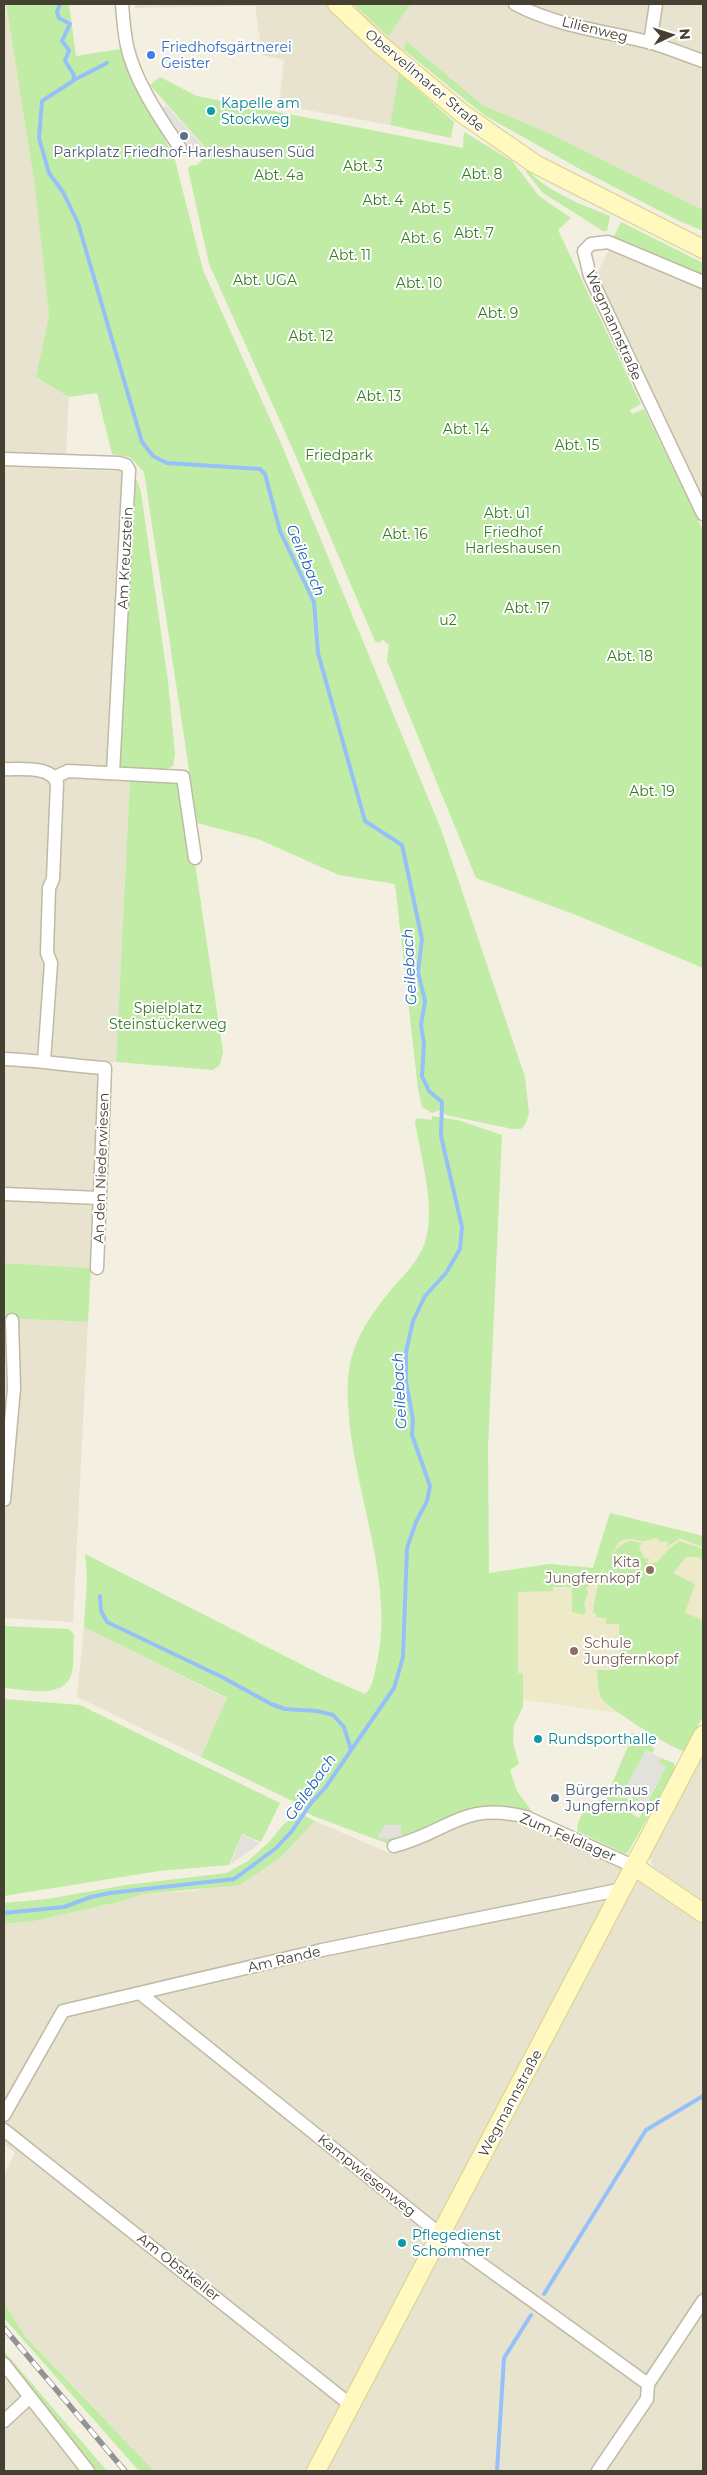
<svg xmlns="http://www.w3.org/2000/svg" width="707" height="2475" viewBox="0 0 707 2475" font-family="Montserrat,sans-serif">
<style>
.residential{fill:#e8e3cf}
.education{fill:#eee9c9}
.green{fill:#c1eca5}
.parking{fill:#e2e1db}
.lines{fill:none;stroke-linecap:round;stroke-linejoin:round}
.stream{stroke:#96c1f8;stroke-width:4}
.street-casing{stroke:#bfbaa4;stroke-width:15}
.secondary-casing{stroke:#d8d08c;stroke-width:20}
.street{stroke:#fff;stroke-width:12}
.secondary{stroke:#fff9bf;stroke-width:18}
.rail-casing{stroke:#939393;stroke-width:5.5}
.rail{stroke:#fff;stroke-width:4;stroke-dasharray:11;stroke-linecap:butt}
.shop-dot{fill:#3f7fe0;stroke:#fff;stroke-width:2}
.culture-dot{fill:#0f9aa8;stroke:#fff;stroke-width:2}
.service-dot{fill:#5c6f8a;stroke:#fff;stroke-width:2}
.education-dot{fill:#8d6e63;stroke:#fff;stroke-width:2}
.labels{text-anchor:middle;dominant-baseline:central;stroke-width:4;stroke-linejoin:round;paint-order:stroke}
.street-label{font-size:14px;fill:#454032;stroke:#fff}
.shop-label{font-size:14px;fill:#366cbe;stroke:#fff;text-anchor:start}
.culture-label{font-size:14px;fill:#0d838f;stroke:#fff;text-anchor:start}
.service-label{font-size:14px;fill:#4e5e75;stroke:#fff}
.park-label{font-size:14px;fill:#357c20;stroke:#fff}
.education-label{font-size:14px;fill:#785e54;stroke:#fff;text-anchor:end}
.water-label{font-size:15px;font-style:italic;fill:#2162bb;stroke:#fff}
</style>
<rect width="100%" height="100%" fill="#f3f0e1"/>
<path class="residential" d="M 4,4 L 6,4 L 34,180 L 49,315 L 36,377 L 69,397 L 65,470 L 123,471 L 106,779 L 130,780 L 116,1062 L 99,1063 L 95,1205 L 91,1268 L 4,1263 Z
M 135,4 L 353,4 L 388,36 L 411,4 L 703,4 L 703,210 L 547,132 L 484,106 L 406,41 L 390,125 L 279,105 L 284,60 L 262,55 L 255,6 L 135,8 Z
M 613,242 L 703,279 L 703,499 L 598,280 L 598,271 Z
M 4,1318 L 88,1322 L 73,1622 L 4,1618 Z
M 84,1627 L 227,1699 L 201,1757 L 77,1697 Z
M 703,1752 L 703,1906 L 653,1869 L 649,1854 Z
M 473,1817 L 518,1819 L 531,1826 L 531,1828 L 627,1869 L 703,1917 L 703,2471 L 154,2471 L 26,2336 L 4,2303 L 4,2175 L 15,2153 L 4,2144 L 4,1924 L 34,1921 L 118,1902 L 143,1894 L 195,1891 L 281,1857 L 315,1821 L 387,1852 L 399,1851 Z
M 4,2365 L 91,2471 L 4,2471 Z"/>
<path class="education" d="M 610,1513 L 703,1536 L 703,1628 L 619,1713 L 510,1698 L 508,1590 L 549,1564 L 593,1568 Z"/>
<path class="green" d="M 6,4 L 69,4 L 76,56 L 120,49 L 175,160 L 203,270 L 280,441 L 441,829 L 525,1077 L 529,1113 L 526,1123 L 521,1129 L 512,1129 L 446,1115 L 440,1110 L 432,1113 L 422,1107 L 418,1089 L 395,884 L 339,875 L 258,839 L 197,823 L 144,472 L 130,457 L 112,454 L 97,393 L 69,397 L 36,377 L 49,315 L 34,180 Z
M 353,4 L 411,4 L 388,36 Z
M 406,41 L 484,106 L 547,132 L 703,210 L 703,231 L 677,220 L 578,168 L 484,115 L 404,50 Z
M 399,73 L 454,122 L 451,138 L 390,125 Z
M 160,77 L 197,96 L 453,146 L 463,148 L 464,132 L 512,161 L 539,196 L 571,218 L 558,230 L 641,404 L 630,410 L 632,414 L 644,409 L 703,530 L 703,968 L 576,915 L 476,878 L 387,661 L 389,645 L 383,640 L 378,643 L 375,641 L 290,443 L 209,264 L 188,169 L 189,166 L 197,165 L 209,152 L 150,85 Z
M 527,170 C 550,193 580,204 610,216 L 607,231 L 603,231 L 543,193 L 526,172 Z
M 621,222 L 703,263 L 703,279 L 613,238 Z
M 133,480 L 137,480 L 141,492 L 168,681 L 175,754 L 173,766 C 157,775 136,774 120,765 L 119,756 Z
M 130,780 L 177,782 L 184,789 L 223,1052 L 220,1065 L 213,1070 L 116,1062 Z
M 432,1116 L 458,1120 L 502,1135 L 488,1447 L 489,1573 L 549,1564 L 593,1568 L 610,1513 L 703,1536 L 703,1547 L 680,1538 L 667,1547 L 668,1541 L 661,1542 L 657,1538 C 652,1538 648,1541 644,1541 C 633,1540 628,1536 618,1543 L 595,1583 L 586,1587 L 588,1593 L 584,1604 L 586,1611 L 584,1615 L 572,1612 L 572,1587 L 553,1587 L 553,1591 L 518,1592 L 518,1673 L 523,1674 L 523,1707 L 514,1725 L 513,1743 L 519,1764 L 510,1770 L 517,1791 L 536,1817 L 490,1811 L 394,1846 L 313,1816 L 302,1809 L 303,1806 L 201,1757 L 227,1698 L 84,1627 L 87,1578 L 85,1554 L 326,1677 L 365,1694 C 372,1688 373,1679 375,1671 C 398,1585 352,1491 348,1405 C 345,1354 359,1330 390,1291 C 403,1276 418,1262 425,1242 C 436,1208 421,1157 415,1122 L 417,1118 L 432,1120 Z
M 4,1263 L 91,1268 L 88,1322 L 4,1318 Z
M 632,1541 L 642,1543 L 639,1547 L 644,1558 L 650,1559 L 646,1562 C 656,1567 660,1559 666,1552 C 669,1548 675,1545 679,1541 L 703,1549 L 703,1560 L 698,1557 L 686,1557 L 673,1573 L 695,1584 L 685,1613 L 703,1620 L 703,1716 L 686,1750 L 683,1751 C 671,1748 610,1709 603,1700 C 597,1692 598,1679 597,1670 L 619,1670 L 619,1624 L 606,1624 L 606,1618 L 596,1617 L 596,1613 L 593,1613 C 595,1591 606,1544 632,1541 Z
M 4,1626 L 69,1629 L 74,1634 C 73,1644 75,1670 70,1678 C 59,1699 23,1689 4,1688 Z
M 4,1699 L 80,1705 L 280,1803 L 261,1842 L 242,1834 L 229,1865 L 159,1871 L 4,1896 Z
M 622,1733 L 628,1735 L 630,1740 L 632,1733 L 649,1743 L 654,1749 L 653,1753 L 646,1750 L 624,1791 L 631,1795 L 624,1797 L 607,1795 L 629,1744 L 624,1747 L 618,1745 L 616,1736 Z
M 661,1758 L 674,1763 L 675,1769 L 628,1852 L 625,1854 L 577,1831 C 579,1812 588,1803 606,1798 C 614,1795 623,1801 634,1796 L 640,1800 L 632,1814 L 639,1818 L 666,1767 L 659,1763 Z
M 301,1814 L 315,1821 L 281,1857 L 240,1885 L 143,1894 L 118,1902 L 34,1921 L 4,1924 L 4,1903 L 47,1899 L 126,1885 L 226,1873 L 248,1861 L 269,1842 L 285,1823 Z
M 4,2303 L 26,2337 L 154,2471 L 139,2471 L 4,2318 Z
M 4,2351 L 107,2471 L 93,2471 L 4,2356 Z"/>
<path class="parking" d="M 166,105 L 208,152 L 202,158 L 182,144 L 159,111 Z
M 646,1750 L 661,1758 L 659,1763 L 666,1767 L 646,1803 L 624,1791 Z
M 385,1825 L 401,1825 L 401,1839 L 377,1838 Z
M 242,1835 L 260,1843 L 230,1865 Z"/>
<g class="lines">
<path class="stream" d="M 74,80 L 107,63
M 100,1596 L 101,1611 L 107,1622 L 222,1677 L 271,1704 L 285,1709 L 317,1711 L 333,1715 L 344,1727 L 351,1750
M 4,1913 L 64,1907 L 91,1897 L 110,1893 L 234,1879 L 275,1849 L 292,1831 L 311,1803 L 325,1788 L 394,1688 L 403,1657 L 407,1548 L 416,1522 L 427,1501 L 430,1486 L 412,1435 L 413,1419 L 406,1382 L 406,1352 L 413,1321 L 425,1296 L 446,1273 L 460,1249 L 462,1227 L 441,1136 L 442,1102 L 429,1091 L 422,1076 L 424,1044 L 421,1025 L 425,1001 L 418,972 L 422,939 L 402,845 L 365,821 L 318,653 L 314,602 L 280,531 L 265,474 L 260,469 L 167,463 L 153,456 L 142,442 L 78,223 L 63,192 L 49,173 L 39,138 L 42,101 L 73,81 L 74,75 L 65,61 L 69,50 L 62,41 L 70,24 L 59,18 L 57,12 L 60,4
M 544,2294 L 646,2130 L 703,2096
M 497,2471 L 504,2358 L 531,2315"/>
<defs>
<path id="street" d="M 122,4 C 123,18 124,32 127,46 C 135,82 160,118 180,148
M 515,4 C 556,26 604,31 648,42 C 667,47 685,55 703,61
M 650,43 L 656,4
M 703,282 L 608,242 L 591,244 L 584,251 L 590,276 L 703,514
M 4,459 L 119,463 L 126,465 L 129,470 L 113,773
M 4,769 C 19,770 51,765 57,783 L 53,879 L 49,888 L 47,953 L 51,963 L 44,1061
M 55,777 L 68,771 L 183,777 L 195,858
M 4,1059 C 38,1060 71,1066 105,1068 L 97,1268
M 4,1194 L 100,1198
M 4,1500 L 14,1388 L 12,1320
M 394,1846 C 449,1832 462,1801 526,1817 L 635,1867
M 141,1994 L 441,2235 L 648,2384
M 4,2115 L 63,2011 L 322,1950 L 623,1889
M 4,2130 L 352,2406
M 4,2364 L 88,2471
M 4,2421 L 30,2397
M 598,2471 L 647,2399 L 648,2384 L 703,2301"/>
<path id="secondary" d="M 337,4 L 378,43 L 463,114 L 535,164 L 703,249
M 635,1867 L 703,1913
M 316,2471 L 703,1735"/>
</defs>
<use href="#street" class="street-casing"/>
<use href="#secondary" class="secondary-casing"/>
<use href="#street" class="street"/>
<use href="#secondary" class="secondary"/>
<defs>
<path id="rail" d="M 4,2328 L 125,2471"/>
</defs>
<use href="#rail" class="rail-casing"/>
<use href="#rail" class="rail"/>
</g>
<circle class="shop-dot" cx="151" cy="55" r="5"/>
<g class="culture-dot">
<circle cx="211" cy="111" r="5"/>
<circle cx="538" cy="1739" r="5"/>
<circle cx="402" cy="2243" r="5"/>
</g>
<g class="service-dot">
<circle cx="184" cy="136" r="5"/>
<circle cx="555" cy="1798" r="5"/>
</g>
<g class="education-dot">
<circle cx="650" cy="1570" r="5"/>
<circle cx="574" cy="1651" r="5"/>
</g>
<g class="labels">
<g class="street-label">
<text transform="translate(595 29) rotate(14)">Lilienweg</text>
<text transform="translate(425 80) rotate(40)">Obervellmarer Straße</text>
<text transform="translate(614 325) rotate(66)">Wegmannstraße</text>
<text transform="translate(125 558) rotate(-87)">Am Kreuzstein</text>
<text transform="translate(101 1168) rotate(-88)">An den Niederwiesen</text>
<text transform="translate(568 1837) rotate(23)">Zum Feldlager</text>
<text transform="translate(284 1959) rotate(-13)">Am Rande</text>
<text transform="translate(510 2103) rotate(-62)">Wegmannstraße</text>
<text transform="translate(367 2175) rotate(39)">Kampwiesenweg</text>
<text transform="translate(179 2267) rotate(38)">Am Obstkeller</text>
</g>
<g class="shop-label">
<text x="161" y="47">Friedhofsgärtnerei<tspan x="161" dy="16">Geister</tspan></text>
</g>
<g class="culture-label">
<text x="221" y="103">Kapelle am<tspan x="221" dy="16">Stockweg</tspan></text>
<text x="548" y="1739">Rundsporthalle</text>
<text x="412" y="2235">Pflegedienst<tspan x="412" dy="16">Schommer</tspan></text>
</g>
<g class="service-label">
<text x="184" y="152">Parkplatz Friedhof-Harleshausen Süd</text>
<text x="565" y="1790" text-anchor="start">Bürgerhaus<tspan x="565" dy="16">Jungfernkopf</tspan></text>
</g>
<g class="park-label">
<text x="363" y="166">Abt. 3</text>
<text x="482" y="174">Abt. 8</text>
<text x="279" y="175">Abt. 4a</text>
<text x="383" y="200">Abt. 4</text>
<text x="431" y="208">Abt. 5</text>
<text x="474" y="233">Abt. 7</text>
<text x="421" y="238">Abt. 6</text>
<text x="350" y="255">Abt. 11</text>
<text x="265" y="280">Abt. UGA</text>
<text x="419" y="283">Abt. 10</text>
<text x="498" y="313">Abt. 9</text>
<text x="311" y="336">Abt. 12</text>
<text x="379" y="396">Abt. 13</text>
<text x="466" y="429">Abt. 14</text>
<text x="577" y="445">Abt. 15</text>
<text x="339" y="455">Friedpark</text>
<text x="507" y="513">Abt. u1</text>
<text x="513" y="532">Friedhof<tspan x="513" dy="16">Harleshausen</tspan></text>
<text x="405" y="534">Abt. 16</text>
<text x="527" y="608">Abt. 17</text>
<text x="448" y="620">u2</text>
<text x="630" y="656">Abt. 18</text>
<text x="652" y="791">Abt. 19</text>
<text x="168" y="1008">Spielplatz<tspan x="168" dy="16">Steinstückerweg</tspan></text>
</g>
<g class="education-label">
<text x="640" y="1562">Kita<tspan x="640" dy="16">Jungfernkopf</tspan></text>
<text x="584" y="1643" text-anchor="start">Schule<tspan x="584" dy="16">Jungfernkopf</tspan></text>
</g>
<g class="water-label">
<text transform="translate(306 560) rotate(67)">Geilebach</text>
<text transform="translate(409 967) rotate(-93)">Geilebach</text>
<text transform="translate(399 1391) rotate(-93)">Geilebach</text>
<text transform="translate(310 1787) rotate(-55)">Geilebach</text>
</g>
</g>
<rect width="707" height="2475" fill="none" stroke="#454032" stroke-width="10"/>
<g transform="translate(672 35) rotate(86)" stroke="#ffffff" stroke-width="4" paint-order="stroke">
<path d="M0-4L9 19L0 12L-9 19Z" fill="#454032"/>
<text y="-8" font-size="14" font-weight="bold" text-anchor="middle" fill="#454032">N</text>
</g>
</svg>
